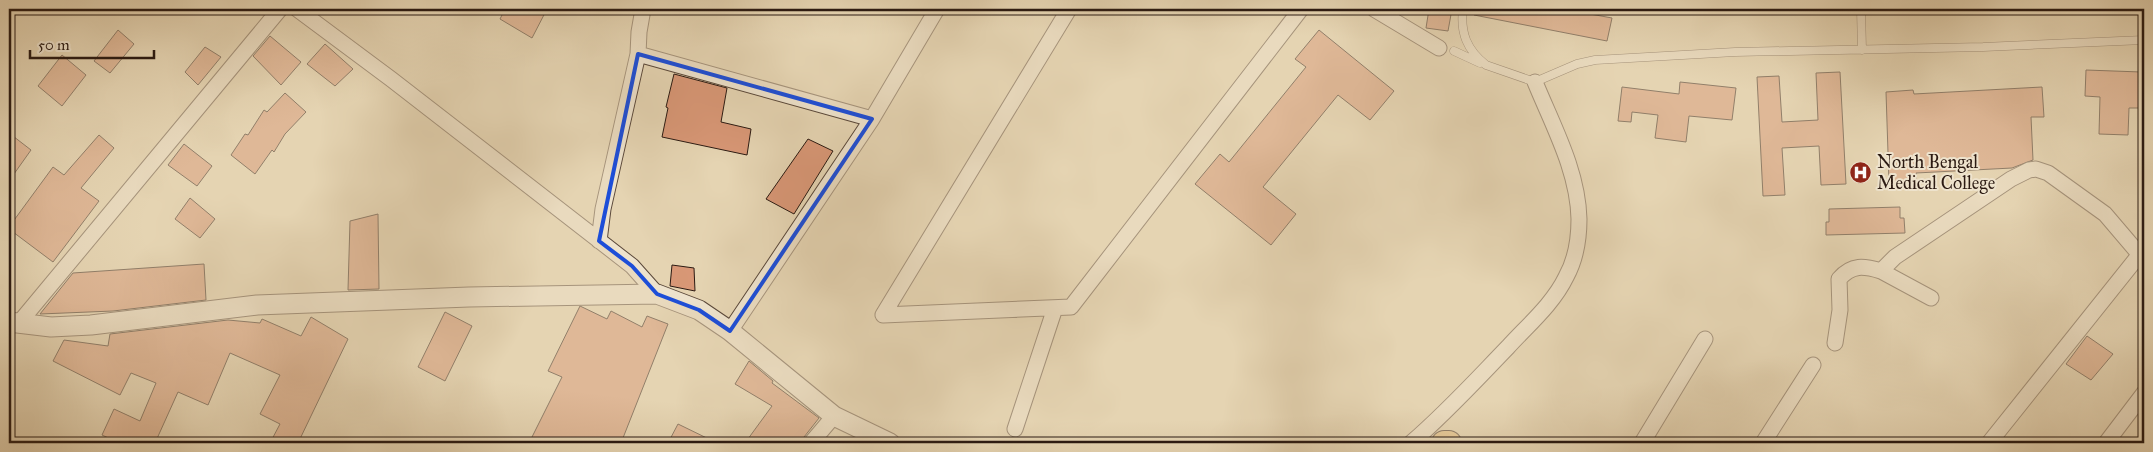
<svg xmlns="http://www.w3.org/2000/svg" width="2153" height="452" viewBox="0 0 2153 452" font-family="'IM FELL Great Primer',serif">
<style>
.building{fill:#d89776;stroke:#2b1a12}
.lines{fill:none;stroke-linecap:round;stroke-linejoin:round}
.service-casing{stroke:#5a483a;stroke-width:9}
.minor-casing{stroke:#5a483a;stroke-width:17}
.tertiary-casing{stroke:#5a483a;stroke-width:21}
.primary-casing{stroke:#2b1a12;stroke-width:26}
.service{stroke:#eee3cd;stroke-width:8}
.minor{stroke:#eee3cd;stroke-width:15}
.tertiary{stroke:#eee3cd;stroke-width:19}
.primary{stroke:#e2ba79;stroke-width:24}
.marked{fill:none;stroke:#1d4ed8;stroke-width:4;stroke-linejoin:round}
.labels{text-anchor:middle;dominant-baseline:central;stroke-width:4;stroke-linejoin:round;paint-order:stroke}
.poi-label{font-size:18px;fill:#2b1a12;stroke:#eee3cd;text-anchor:start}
</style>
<rect width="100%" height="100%" fill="#e5d4b2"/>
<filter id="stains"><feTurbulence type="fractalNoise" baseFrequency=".004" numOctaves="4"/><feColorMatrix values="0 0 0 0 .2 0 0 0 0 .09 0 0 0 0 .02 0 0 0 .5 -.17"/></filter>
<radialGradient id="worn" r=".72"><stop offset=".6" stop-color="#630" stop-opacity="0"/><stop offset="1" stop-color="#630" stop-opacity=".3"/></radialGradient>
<path class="building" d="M 505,9 L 547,9 L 532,38 L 500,19 Z
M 1429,9 L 1452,9 L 1448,31 L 1426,28 Z
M 1474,9 L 1563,9 L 1612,18 L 1607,41 L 1474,15 Z
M 118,30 L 134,44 L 110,73 L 94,61 Z
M 1319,30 L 1394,91 L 1370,120 L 1338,95 L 1263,187 L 1296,214 L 1271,245 L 1195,184 L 1220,154 L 1229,162 L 1306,67 L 1295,59 Z
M 270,36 L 301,62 L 281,85 L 253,56 Z
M 325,44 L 353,69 L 335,86 L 307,64 Z
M 205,47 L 221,57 L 198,85 L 185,72 Z
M 62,55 L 86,75 L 62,106 L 38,86 Z
M 2086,70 L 2141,72 L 2139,108 L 2129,108 L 2128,135 L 2099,134 L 2100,97 L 2085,96 Z
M 1840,72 L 1846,184 L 1821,185 L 1819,146 L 1782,148 L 1785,195 L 1763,196 L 1757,77 L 1779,76 L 1782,122 L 1818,120 L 1816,73 Z
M 674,74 L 727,88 L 721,122 L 751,129 L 747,155 L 662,137 L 668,108 L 666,107 Z
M 1680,82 L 1736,88 L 1732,120 L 1689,116 L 1686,142 L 1655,138 L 1658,115 L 1632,112 L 1631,122 L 1618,121 L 1622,87 L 1679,94 Z
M 2042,87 L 2044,117 L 2031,117 L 2033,160 L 2012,168 L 1916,173 L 1916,182 L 1889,183 L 1886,92 L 1913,90 L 1914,94 Z
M 285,93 L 306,112 L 285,134 L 274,152 L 272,150 L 255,174 L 231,155 L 245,134 L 248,135 L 264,110 L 267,112 Z
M 9,133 L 31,150 L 9,181 Z
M 99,135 L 114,148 L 81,188 L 99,201 L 53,262 L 9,229 L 9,227 L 53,167 L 64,175 Z
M 808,139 L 833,151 L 794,214 L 766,199 Z
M 184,144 L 212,166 L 197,186 L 168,165 Z
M 190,198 L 215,219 L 200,238 L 175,219 Z
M 1900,207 L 1900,218 L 1904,218 L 1905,233 L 1826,235 L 1826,222 L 1829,222 L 1829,209 Z
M 378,214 L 379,289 L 348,290 L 350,221 Z
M 204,264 L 206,300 L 113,311 L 40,314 L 73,273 Z
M 672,265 L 694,268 L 695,291 L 670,286 Z
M 580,306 L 607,319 L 611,311 L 642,327 L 647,316 L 668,324 L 621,443 L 529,443 L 562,377 L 548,371 Z
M 445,312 L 472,326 L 445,381 L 418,367 Z
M 311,317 L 348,339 L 298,443 L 270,443 L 280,424 L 260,414 L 280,375 L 230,353 L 208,405 L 178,392 L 155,443 L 119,443 L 102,435 L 114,409 L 140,421 L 156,383 L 131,373 L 120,395 L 53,361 L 64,340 L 108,346 L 110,334 L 228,320 L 260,323 L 262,319 L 301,336 Z
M 2087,336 L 2113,354 L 2091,380 L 2066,364 Z
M 749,361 L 773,381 L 772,383 L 819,418 L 804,437 L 802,443 L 745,443 L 772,406 L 735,384 Z
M 678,424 L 717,443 L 668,443 Z"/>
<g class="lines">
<defs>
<path id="service" d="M 1463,9 C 1460,33 1467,50 1486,65 L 1535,82 L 1577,64 L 1595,60 L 1735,52 L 1983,47 L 2144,40
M 1861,9 L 1862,50
M 1454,51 L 1480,63"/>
<path id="minor" d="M 297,9 L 391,79 L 632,266 L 657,294
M 1374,9 L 1439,48
M 638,54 L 872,119
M 599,241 L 603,209 L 638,54 L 639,32 L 643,9
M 1881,271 L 1931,298
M 883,315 L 1071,307 L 1301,9
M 883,315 L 1069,9
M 19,323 L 280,9
M 730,331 L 872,119 L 937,9
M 1835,343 L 1840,310 L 1839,279 C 1852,264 1864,266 1881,271 L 1895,257 L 2011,179 L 2029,170 L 2036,169 L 2048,173 L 2105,214 L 2140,255
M 1015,429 L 1055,308
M 811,443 L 834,416
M 1411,443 C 1446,413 1476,380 1508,347 C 1528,325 1553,304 1566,277 C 1576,259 1579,239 1579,219 C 1578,171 1553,126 1535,82
M 1642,443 L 1705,339
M 1763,443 L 1813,365
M 1989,443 L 2144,249
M 2106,443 L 2144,393"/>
<path id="tertiary" d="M 9,322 L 51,327 L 91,325 L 257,305 L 469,297 L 657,294 L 699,310 L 730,331 L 834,416 L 890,443"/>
<path id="primary" d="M 1444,443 L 1449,443"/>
</defs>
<use href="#service" class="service-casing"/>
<use href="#minor" class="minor-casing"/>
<use href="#tertiary" class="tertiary-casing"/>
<use href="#primary" class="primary-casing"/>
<use href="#service" class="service"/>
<use href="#minor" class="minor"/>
<use href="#tertiary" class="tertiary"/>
<use href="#primary" class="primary"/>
</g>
<path d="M0 0H2153V452H0ZM 638,54 L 872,119 L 730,331 L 699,310 L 657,294 L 632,266 L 599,241 Z" fill="#e5d4b2" fill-opacity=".55" fill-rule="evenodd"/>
<path class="marked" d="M 638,54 L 872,119 L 730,331 L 699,310 L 657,294 L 632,266 L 599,241 Z"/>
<defs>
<symbol id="hospital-disc" viewBox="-11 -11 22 22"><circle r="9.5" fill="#8f2418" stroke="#eee3cd"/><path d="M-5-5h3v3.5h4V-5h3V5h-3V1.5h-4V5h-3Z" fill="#fff"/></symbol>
</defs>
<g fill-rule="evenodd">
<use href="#hospital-disc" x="1848" y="160" width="25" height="25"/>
</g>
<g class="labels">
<g class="poi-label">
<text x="1877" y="162">North Bengal<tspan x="1877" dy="21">Medical College</tspan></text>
</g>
</g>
<rect width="2153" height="452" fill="none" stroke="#e5d4b2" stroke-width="30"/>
<rect x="10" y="10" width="2133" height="432" fill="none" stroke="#2b1a12" stroke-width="2.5"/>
<rect x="15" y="15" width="2123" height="422" fill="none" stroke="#2b1a12"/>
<path d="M30 50v8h124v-8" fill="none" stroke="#2b1a12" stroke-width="2.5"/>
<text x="38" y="50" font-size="15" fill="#2b1a12" stroke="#eee3cd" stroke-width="4" paint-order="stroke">50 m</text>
<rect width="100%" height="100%" filter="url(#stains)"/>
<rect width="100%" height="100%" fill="url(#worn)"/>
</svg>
